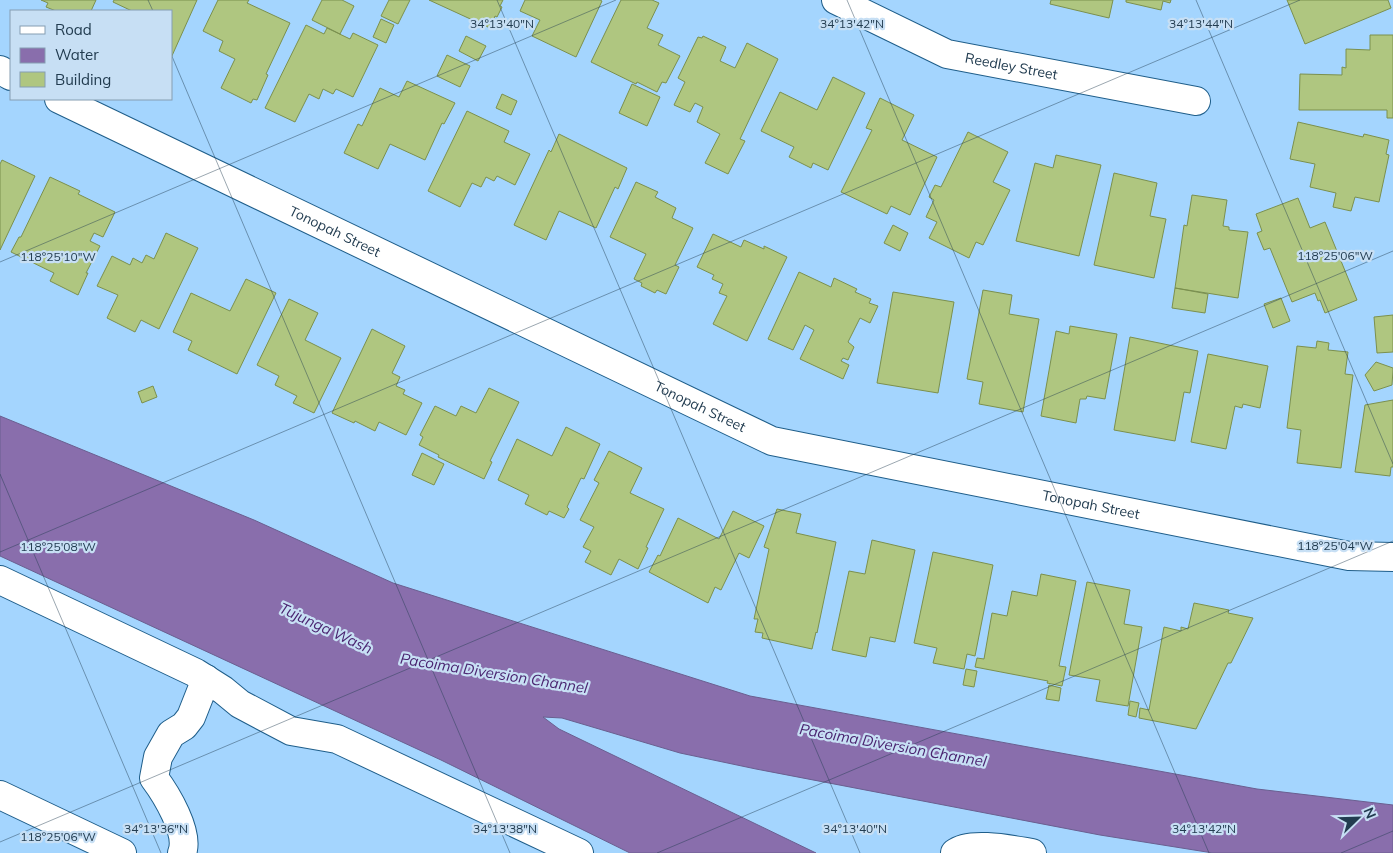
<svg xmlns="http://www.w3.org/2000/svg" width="1393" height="853" viewBox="0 0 1393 853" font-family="Mulish,sans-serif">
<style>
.water{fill:#896eac;stroke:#6a5f90}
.building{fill:#afc680;stroke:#7b904d}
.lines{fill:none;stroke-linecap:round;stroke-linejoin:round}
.minor-casing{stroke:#1f5e8a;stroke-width:30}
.minor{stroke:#fff;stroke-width:28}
.ticks{fill:none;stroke:#223c50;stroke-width:1;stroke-opacity:0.45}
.labels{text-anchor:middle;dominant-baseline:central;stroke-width:4.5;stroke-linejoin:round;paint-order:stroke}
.street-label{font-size:14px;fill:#223c50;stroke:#c7dff4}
.water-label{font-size:15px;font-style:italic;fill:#4a2470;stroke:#c7dff4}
.ticks-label{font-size:12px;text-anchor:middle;fill:#223c50;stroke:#c7dff4;stroke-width:4.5;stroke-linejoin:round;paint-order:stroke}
</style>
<rect width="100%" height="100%" fill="#a4d5fe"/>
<path class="water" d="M 0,416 L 254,520 L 393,583 L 750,696 L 1257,789 L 1393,805 L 1393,853 L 1213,853 L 1100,835 L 756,769 L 680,753 L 562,718 L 543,717 L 559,729 L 816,853 L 630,853 L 441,760 L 0,556 Z"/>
<path class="building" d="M 41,0 L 96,0 L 91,11 L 56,11 L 46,7 L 48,3 Z
M 114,0 L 197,0 L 171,58 L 171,11 L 132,11 L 113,2 Z
M 218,0 L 249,0 L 247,3 L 290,23 L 266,74 L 268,75 L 257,100 L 253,99 L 251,103 L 221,88 L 235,59 L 219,51 L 223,41 L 203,31 Z
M 322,0 L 342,0 L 354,6 L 340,34 L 312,20 Z
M 389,0 L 410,0 L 398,24 L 381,16 Z
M 429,0 L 503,0 L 500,6 L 502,7 L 497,17 L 495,16 L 490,28 Z
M 525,0 L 600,0 L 602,1 L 576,57 L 532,36 L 540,20 L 520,11 Z
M 621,0 L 652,0 L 659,3 L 647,28 L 663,35 L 658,45 L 680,56 L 666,83 L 662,82 L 657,92 L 637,82 L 636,84 L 591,62 Z
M 1051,0 L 1113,0 L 1109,18 L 1050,4 Z
M 1126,0 L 1171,0 L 1170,3 L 1163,1 L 1161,10 L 1126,2 Z
M 1287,0 L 1388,0 L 1391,8 L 1305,44 Z
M 381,19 L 394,25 L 386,43 L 373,37 Z
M 306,25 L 324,34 L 327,28 L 350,39 L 353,33 L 378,45 L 353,97 L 336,89 L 333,94 L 323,89 L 319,99 L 309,94 L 295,122 L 265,108 Z
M 1370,35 L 1393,35 L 1393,118 L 1387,118 L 1387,110 L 1299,110 L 1300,74 L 1342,75 L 1342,67 L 1346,68 L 1346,49 L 1370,50 Z
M 466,36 L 486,46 L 478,61 L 459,51 Z
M 703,36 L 726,47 L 720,61 L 735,68 L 747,43 L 778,59 L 740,139 L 745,141 L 728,174 L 705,163 L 720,134 L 697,122 L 703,107 L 695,103 L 690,112 L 674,105 L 685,82 L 678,78 L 698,37 L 702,38 Z
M 447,55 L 470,66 L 460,87 L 437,76 Z
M 833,77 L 865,93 L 828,170 L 813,163 L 811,168 L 789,157 L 794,147 L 761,131 L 780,92 L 817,110 Z
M 407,81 L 455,103 L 444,124 L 442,123 L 425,160 L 390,144 L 378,169 L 344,153 L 358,124 L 362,126 L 380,88 L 399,97 Z
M 632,84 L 660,97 L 647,126 L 619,113 Z
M 502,94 L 517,101 L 511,115 L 496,108 Z
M 880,98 L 914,115 L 902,140 L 937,157 L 910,215 L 891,206 L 887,214 L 841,192 L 872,130 L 866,128 Z
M 467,111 L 509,131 L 504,142 L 530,154 L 515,185 L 497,176 L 494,181 L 486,177 L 481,187 L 472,183 L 460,207 L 428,191 Z
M 1298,122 L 1363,137 L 1364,134 L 1389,140 L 1386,154 L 1389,155 L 1379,202 L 1355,197 L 1351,211 L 1333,207 L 1336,193 L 1310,187 L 1315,164 L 1290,159 Z
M 968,132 L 1008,152 L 993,182 L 1010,190 L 983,245 L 976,242 L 969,258 L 929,238 L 937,222 L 926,217 L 934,200 L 929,197 L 935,185 L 941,187 Z
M 559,134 L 627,168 L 618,189 L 615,187 L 596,228 L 559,211 L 546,240 L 514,225 L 549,150 L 551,152 Z
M 1056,155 L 1101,165 L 1079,256 L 1016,241 L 1035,163 L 1053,168 Z
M 2,160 L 35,176 L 0,250 L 0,164 Z
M 1114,173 L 1157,183 L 1150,216 L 1166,219 L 1154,278 L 1094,265 Z
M 50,177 L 80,191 L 78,194 L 115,212 L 103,237 L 94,233 L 90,241 L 100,246 L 86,273 L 88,273 L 78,295 L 50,281 L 54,273 L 11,252 L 19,237 L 21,237 Z
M 636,182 L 658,192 L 655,197 L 676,208 L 672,218 L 693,228 L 675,265 L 679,267 L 666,294 L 657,290 L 655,293 L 641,286 L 642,283 L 634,279 L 646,254 L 610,237 Z
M 1192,195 L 1227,200 L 1223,226 L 1229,227 L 1229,230 L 1248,232 L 1238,298 L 1175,288 L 1184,225 L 1187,226 Z
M 1298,198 L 1310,228 L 1325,222 L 1357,300 L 1325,313 L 1320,300 L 1318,301 L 1315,293 L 1292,302 L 1270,248 L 1264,250 L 1257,233 L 1262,231 L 1256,214 Z
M 893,225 L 908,233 L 900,251 L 884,243 Z
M 166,233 L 198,248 L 159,329 L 141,320 L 135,332 L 107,318 L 118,295 L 97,286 L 112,256 L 130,265 L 133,258 L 142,263 L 146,255 L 154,259 Z
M 713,234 L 741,247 L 744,240 L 764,249 L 764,246 L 787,257 L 747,341 L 713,324 L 727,296 L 719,293 L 723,284 L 712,279 L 714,275 L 697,267 Z
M 799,272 L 831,287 L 834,278 L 857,289 L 855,292 L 871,299 L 869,303 L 878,306 L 870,323 L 860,318 L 848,342 L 854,347 L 848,360 L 843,358 L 841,361 L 849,365 L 843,379 L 800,359 L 814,330 L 805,325 L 793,350 L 768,339 Z
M 246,279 L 276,293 L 237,374 L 188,350 L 192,341 L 173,332 L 191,293 L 230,311 Z
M 1175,288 L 1208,294 L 1205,313 L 1172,308 Z
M 983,290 L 1012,295 L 1009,314 L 1039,319 L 1023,412 L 979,404 L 983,382 L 967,379 Z
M 893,292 L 954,302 L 938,393 L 877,383 Z
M 1281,298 L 1290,321 L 1273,328 L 1264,304 Z
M 289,299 L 318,313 L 305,340 L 341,358 L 314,413 L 293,403 L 297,396 L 275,385 L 279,376 L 257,365 Z
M 1393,315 L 1393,352 L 1377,353 L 1374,317 Z
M 1070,326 L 1117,334 L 1105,399 L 1087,396 L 1086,399 L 1080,399 L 1076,423 L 1041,416 L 1056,331 L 1069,334 Z
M 372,329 L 405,346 L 392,373 L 400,377 L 396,386 L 405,390 L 403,394 L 422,403 L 406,435 L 379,422 L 375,431 L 355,421 L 354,423 L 332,413 Z
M 1130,337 L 1198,351 L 1190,393 L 1184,392 L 1175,441 L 1114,430 Z
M 1317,341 L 1329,343 L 1328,350 L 1348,352 L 1345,374 L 1353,375 L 1341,468 L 1297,463 L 1301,430 L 1287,428 L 1297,346 L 1316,348 Z
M 1208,354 L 1268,366 L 1260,408 L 1243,404 L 1242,408 L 1235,406 L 1226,449 L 1191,442 Z
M 1376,362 L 1393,368 L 1393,370 L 1392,385 L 1374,391 L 1365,375 Z
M 153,386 L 157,397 L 142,403 L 138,392 Z
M 489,388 L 519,402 L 490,461 L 492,462 L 484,479 L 438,457 L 439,455 L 419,445 L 423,437 L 420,435 L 435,406 L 456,416 L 461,406 L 476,413 Z
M 1393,400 L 1393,467 L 1391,467 L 1390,476 L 1355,472 L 1365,405 Z
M 566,427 L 600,444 L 584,479 L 581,478 L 567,507 L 569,509 L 564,518 L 549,511 L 547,515 L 525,504 L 529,495 L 498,480 L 517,439 L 552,456 Z
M 609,451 L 642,468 L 630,493 L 664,509 L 646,547 L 648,548 L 638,569 L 619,559 L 611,575 L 585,562 L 591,551 L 583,547 L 594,527 L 580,520 L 599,483 L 594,480 Z
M 422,453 L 444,464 L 434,485 L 412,475 Z
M 777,509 L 801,514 L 796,533 L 836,542 L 817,633 L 816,632 L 812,649 L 762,638 L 763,633 L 755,632 L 758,619 L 754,619 L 769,549 L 764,547 Z
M 733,511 L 764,526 L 749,558 L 739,553 L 721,590 L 715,587 L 708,603 L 649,572 L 658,555 L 660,556 L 678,518 L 719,539 Z
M 872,540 L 915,550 L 895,642 L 870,637 L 866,657 L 832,650 L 849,571 L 865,574 Z
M 933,552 L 993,565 L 975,656 L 967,654 L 964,669 L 933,663 L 937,648 L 914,643 Z
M 1041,574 L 1076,581 L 1059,666 L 1066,667 L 1062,686 L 1047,683 L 1048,681 L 975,667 L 977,658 L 984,659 L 992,613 L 1007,616 L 1012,591 L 1037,596 Z
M 1087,582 L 1130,590 L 1124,624 L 1142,627 L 1128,706 L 1096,701 L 1100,680 L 1069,675 Z
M 1194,603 L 1229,610 L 1228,613 L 1253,618 L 1231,663 L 1228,663 L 1196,729 L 1139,718 L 1140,708 L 1149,710 L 1164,627 L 1181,631 L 1181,627 L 1188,629 Z
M 966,669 L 977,671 L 974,687 L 963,685 Z
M 1049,685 L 1061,688 L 1059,701 L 1046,699 Z
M 1130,701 L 1139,703 L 1136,717 L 1128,715 Z"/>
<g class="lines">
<defs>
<g id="minor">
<path id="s1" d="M 836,0 L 947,54 L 1196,101"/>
<path d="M 0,70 L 11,76"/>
<path id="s2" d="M 59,99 L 772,441 L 1349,556 L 1393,557"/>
<path d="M 0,580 L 196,673 L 223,690 L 240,704 L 291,731 L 337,739 L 579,853"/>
<path d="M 0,795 L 122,853"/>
<path d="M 182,853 C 190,833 166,794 154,778 L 158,757 L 171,734 L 184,726 L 191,717 L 206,679"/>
<path d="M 955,853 C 970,841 1013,850 1032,853"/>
</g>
</defs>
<use href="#minor" class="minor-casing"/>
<use href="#minor" class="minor"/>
</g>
<path class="ticks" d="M 148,0 L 153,11M 497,0 L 860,853M 847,0 L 1209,853M 1196,0 L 1393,464M 171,54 L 510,853M 0,262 L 616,0M 0,474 L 161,853M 0,552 L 1300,0M 0,842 L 1393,251M 657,853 L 1393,541M 1341,853 L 1393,831"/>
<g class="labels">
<g class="street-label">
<text stroke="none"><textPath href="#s1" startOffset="189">Reedley Street</textPath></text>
<text stroke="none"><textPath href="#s2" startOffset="306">Tonopah Street</textPath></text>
<text stroke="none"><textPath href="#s2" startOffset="711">Tonopah Street</textPath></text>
<text stroke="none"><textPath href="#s2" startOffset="1116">Tonopah Street</textPath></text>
</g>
<g class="water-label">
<text transform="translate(326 628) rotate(25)">Tujunga Wash</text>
<text transform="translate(494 673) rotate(9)">Pacoima Diversion Channel</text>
<text transform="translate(893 745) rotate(10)">Pacoima Diversion Channel</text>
</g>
</g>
<g class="ticks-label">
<text x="502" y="28">34°13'40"N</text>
<text x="852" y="28">34°13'42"N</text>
<text x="1201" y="28">34°13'44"N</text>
<text x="1335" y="260">118°25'06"W</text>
<text x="58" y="261">118°25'10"W</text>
<text x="1335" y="550">118°25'04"W</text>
<text x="58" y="551">118°25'08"W</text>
<text x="156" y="833">34°13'36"N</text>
<text x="505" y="833">34°13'38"N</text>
<text x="855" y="833">34°13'40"N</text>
<text x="1204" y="833">34°13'42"N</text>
<text x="58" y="841">118°25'06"W</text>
</g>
<rect x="10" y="10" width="162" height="90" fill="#c7dff4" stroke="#859eb2"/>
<rect x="20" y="26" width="25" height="8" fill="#ffffff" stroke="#859eb2"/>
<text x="55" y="35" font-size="15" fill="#223c50">Road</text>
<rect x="20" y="48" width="25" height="15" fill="#896eac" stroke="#859eb2"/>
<text x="55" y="60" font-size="15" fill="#223c50">Water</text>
<rect x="20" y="72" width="25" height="15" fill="#afc680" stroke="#859eb2"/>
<text x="55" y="85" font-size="15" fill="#223c50">Building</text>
<g transform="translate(1358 818) rotate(67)" stroke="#c7dff4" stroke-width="4" paint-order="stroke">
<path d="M0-4L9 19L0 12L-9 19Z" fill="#223c50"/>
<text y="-8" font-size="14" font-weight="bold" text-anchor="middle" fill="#223c50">N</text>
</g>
</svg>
